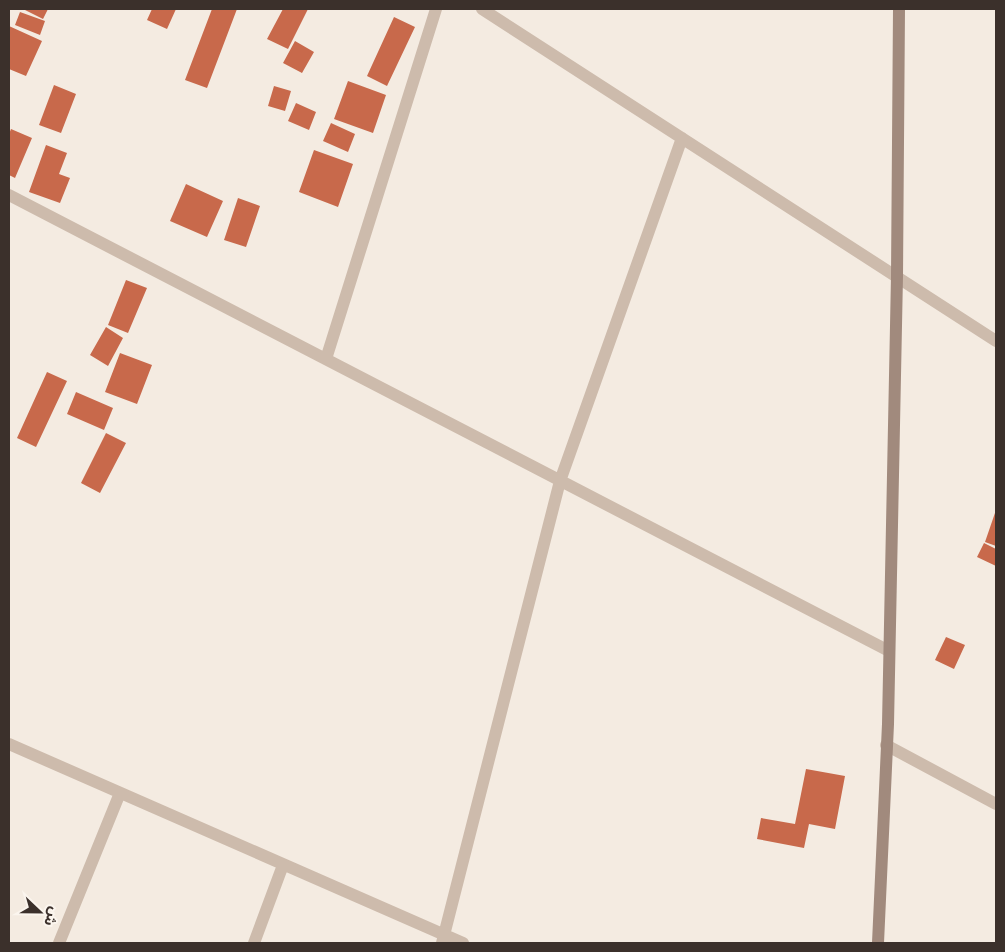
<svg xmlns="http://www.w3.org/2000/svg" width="1005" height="952" viewBox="0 0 1005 952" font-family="'Golos Text','Noto Sans Arabic',sans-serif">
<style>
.building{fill:#c8694b}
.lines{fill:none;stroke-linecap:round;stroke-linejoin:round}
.street{stroke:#cdbbac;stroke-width:12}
.secondary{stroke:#a18a7d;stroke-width:12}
</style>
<rect width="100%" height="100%" fill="#f4ebe1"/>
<path class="building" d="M 23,9 L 48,9 L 43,19 Z
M 152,9 L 176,9 L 167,29 L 147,20 Z
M 212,9 L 216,10 L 216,9 L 237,9 L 207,88 L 185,80 Z
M 283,9 L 308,9 L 288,49 L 267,39 Z
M 20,12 L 45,21 L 40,35 L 15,25 Z
M 394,17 L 415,27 L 387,86 L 367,76 Z
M 9,26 L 42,41 L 26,76 L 9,69 Z
M 295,41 L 314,52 L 302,73 L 283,63 Z
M 348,81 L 386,95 L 373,133 L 334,119 Z
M 54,85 L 76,94 L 61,133 L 39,125 Z
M 274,86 L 291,91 L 285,111 L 268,106 Z
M 296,103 L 316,112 L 309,130 L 288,121 Z
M 331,123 L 355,134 L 348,152 L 323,141 Z
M 11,129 L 32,138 L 15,178 L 9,175 L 9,134 Z
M 46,145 L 67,153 L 59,174 L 70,178 L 60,203 L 29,192 Z
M 314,150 L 353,164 L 338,207 L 299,192 Z
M 186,184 L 223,201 L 207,237 L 170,221 Z
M 238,198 L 260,206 L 246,247 L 224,240 Z
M 126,280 L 147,288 L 128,333 L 108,325 Z
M 106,327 L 123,338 L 108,366 L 90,355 Z
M 120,353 L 152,365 L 137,404 L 105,392 Z
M 47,372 L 67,381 L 36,447 L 17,438 Z
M 76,392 L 113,408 L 104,430 L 67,414 Z
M 106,433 L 126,443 L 100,493 L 81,483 Z
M 996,510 L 996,546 L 985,542 Z
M 984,543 L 996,549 L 996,566 L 977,557 Z
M 946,637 L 965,645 L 954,669 L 935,660 Z
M 806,769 L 845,776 L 835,829 L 809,824 L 804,848 L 757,839 L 761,818 L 795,824 Z"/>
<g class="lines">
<path class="street" d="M 482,9 L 996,341
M 9,195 L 889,651
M 326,359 L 436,9
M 9,744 L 463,943
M 886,745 L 996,804
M 59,943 L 120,793
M 254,943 L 283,865
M 442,943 L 560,481 L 682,138"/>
<path class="secondary" d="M 878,943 L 888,724 L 897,276 L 899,9"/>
</g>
<rect width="1005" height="952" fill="none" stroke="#3b302b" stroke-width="20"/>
<g transform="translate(40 912) rotate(112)" stroke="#fbf5ee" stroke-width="4" paint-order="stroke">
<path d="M0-4L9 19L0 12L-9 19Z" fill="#3b302b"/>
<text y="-8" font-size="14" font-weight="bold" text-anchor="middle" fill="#3b302b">ش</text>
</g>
</svg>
